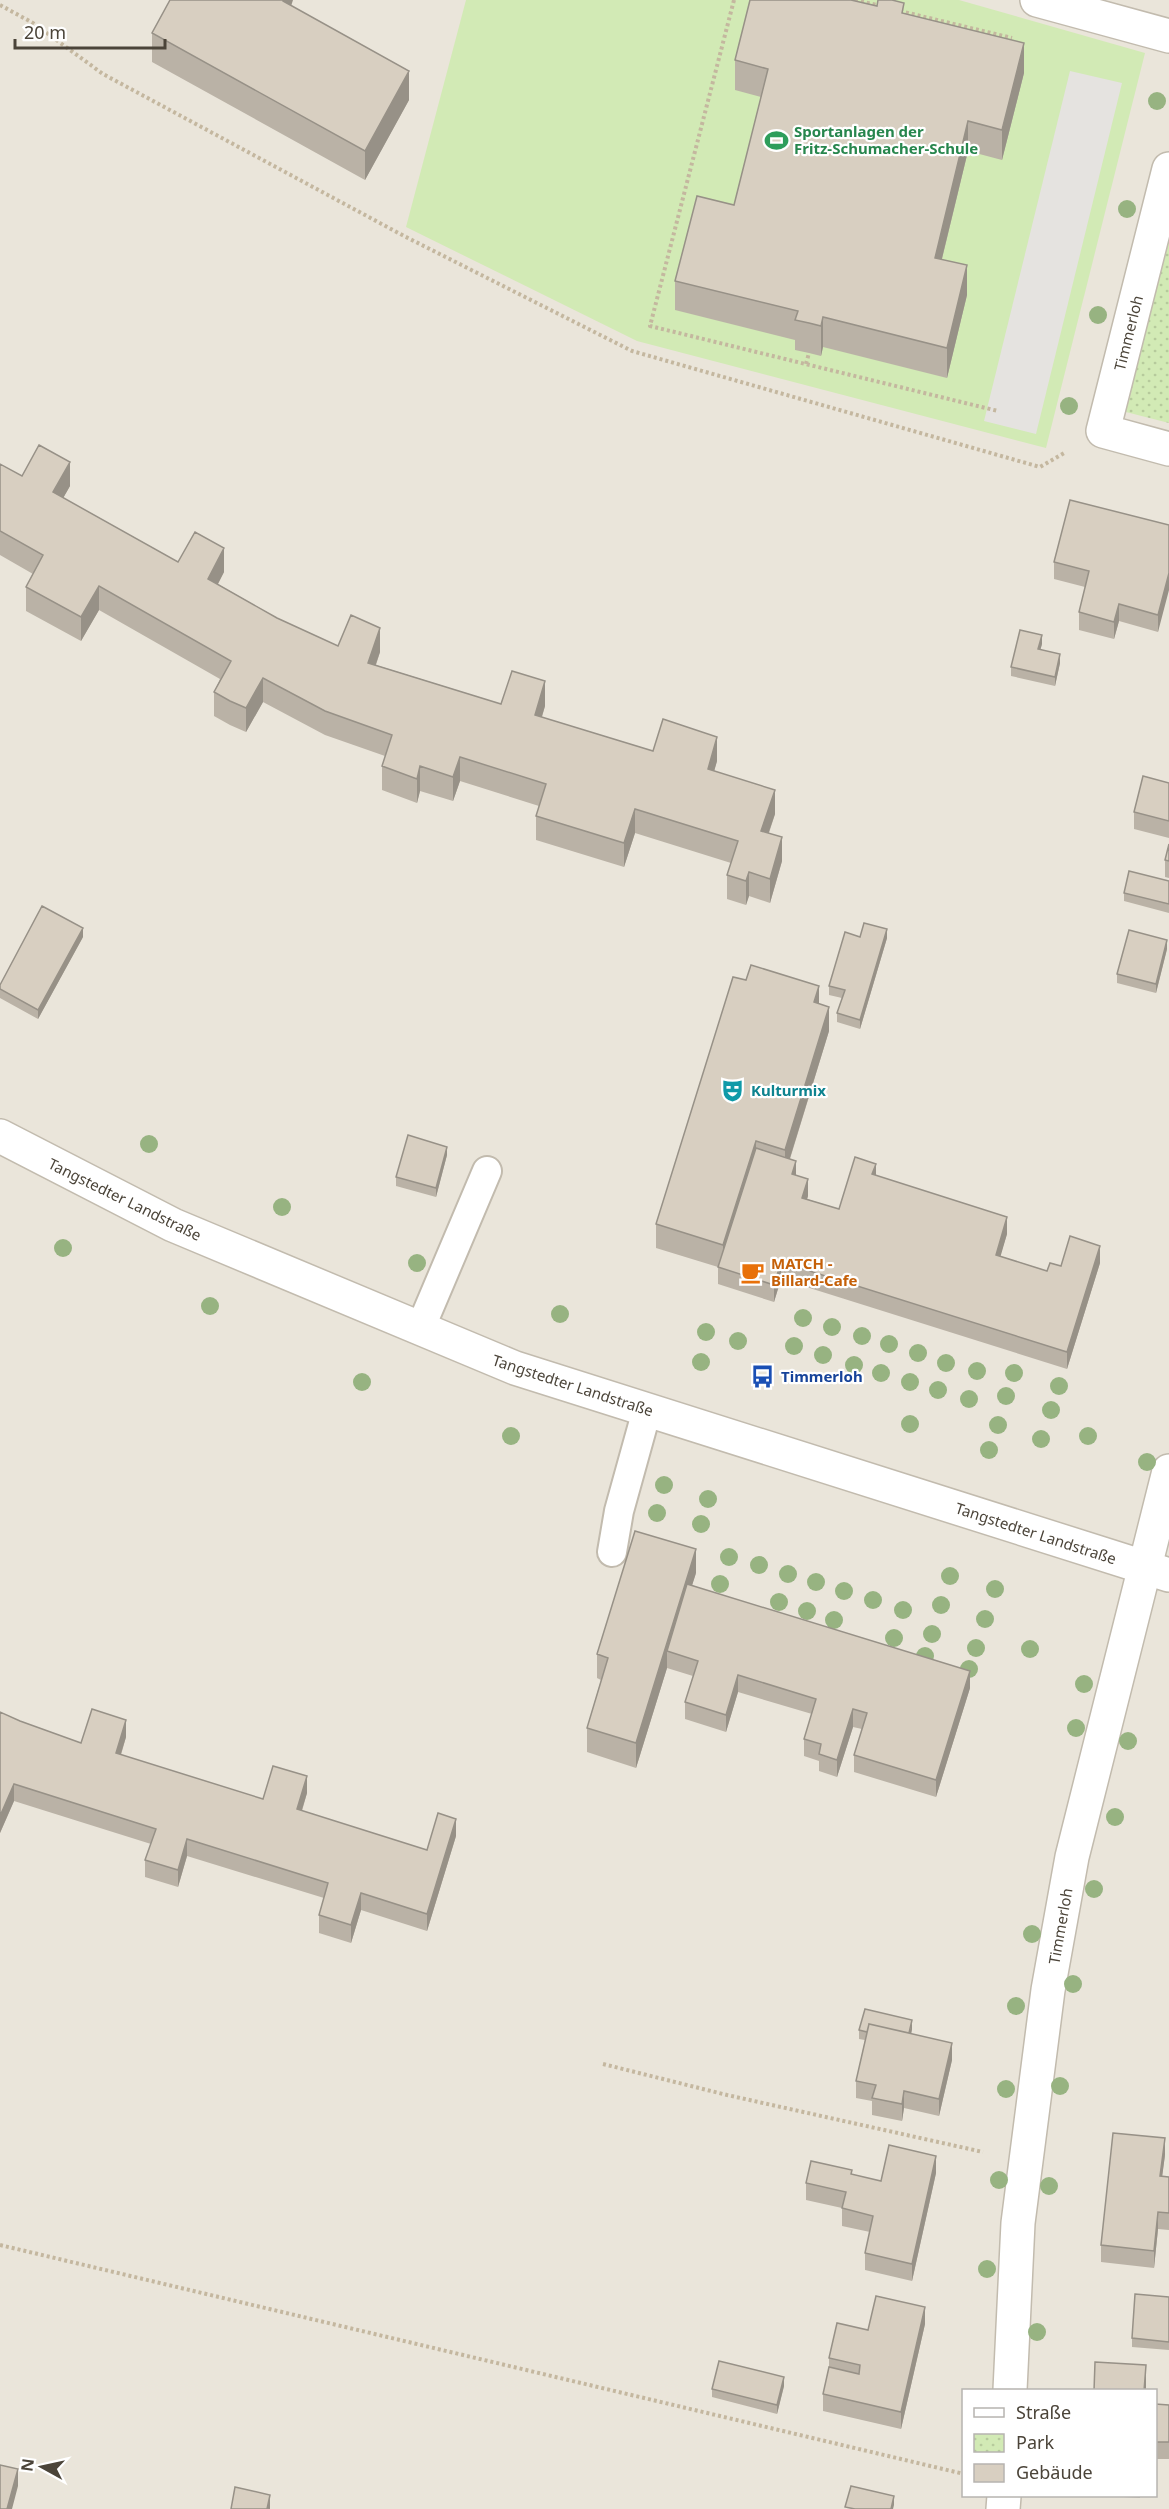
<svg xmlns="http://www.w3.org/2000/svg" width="1169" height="2509" viewBox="0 0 1169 2509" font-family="'Noto Sans',sans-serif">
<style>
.residential{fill:#eae5da;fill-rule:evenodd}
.grass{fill:#d2eab5}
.park{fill:url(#park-dots)}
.parking{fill:#e5e3e0}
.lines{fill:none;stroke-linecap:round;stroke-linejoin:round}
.service-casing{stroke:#c2bbae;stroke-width:32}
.minor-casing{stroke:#c2bbae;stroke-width:36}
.tertiary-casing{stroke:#c2bbae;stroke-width:36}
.path{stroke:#c4b79f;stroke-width:4;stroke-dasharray:3 3;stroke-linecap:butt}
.service{stroke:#fff;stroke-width:28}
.minor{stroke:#fff;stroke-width:33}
.tertiary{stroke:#fff;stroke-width:33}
.tree{fill:#97b381}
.wall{fill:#bab2a6}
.shaded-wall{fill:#979187}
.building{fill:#d8cfc1;stroke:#979187;stroke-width:1.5}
.labels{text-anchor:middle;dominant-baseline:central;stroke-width:4.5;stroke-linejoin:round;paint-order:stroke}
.leisure-label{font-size:15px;font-weight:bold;fill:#27864d;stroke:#fff;text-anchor:start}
.street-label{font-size:15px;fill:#4b4439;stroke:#fff}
.culture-label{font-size:15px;font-weight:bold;fill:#0d838f;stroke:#fff;text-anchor:start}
.food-label{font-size:15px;font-weight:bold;fill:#c56008;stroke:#fff;text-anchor:start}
.transit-label{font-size:15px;font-weight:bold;fill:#164399;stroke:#fff;text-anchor:start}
</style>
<defs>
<pattern id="park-dots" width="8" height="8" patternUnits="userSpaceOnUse" patternTransform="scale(1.5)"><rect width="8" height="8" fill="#d2eab5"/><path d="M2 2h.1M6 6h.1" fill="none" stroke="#b6ca9c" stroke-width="1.8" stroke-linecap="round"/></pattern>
</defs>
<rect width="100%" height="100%" fill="#f6f3ec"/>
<path class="residential" d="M 0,0 L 1169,0 L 1169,2509 L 0,2509 ZM 964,2390 L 1156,2390 L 1156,2496 L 964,2496 Z"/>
<path class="grass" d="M 466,0 L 959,0 L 1145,53 L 1046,448 L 637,341 L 406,227 Z"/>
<path class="park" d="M 1169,223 L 1169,423 L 1122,411 Z"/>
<path class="parking" d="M 1070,71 L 1122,83 L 1036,434 L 984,421 Z"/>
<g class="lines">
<defs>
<path id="service" d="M 420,1329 L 487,1171
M 612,1552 L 619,1511 L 647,1410"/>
<path id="minor" d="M 1037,0 L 1169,36
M 1169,169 L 1103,431 L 1169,449
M 1010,2390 L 1018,2223 L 1048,1990 L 1072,1857 L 1169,1471
M 1003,2509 L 1004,2496"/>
<path id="tertiary" d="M 0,1136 L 173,1225 L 515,1368 L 1169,1575"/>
</defs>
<use href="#service" class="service-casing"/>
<use href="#minor" class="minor-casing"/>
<use href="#tertiary" class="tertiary-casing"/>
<path class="path" d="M 734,0 L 650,326 L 998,411
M 855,0 L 881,6
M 0,5 L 33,23 L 103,74 L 404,236 L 632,351 L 1040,467 L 1066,452
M 900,11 L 1012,38
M 806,364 L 809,353
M 603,2064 L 727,2095 L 983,2152
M 0,2245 L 964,2474"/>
<use href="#service" class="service"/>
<use href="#minor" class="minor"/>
<use href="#tertiary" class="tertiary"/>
</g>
<g class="tree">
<circle cx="1157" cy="101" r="9"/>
<circle cx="1127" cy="209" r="9"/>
<circle cx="1098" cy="315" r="9"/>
<circle cx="1069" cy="406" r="9"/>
<circle cx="149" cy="1144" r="9"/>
<circle cx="282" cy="1207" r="9"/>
<circle cx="63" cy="1248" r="9"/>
<circle cx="417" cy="1263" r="9"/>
<circle cx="210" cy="1306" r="9"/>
<circle cx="560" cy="1314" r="9"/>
<circle cx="803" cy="1318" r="9"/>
<circle cx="832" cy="1327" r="9"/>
<circle cx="706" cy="1332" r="9"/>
<circle cx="862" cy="1336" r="9"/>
<circle cx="738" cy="1341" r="9"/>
<circle cx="889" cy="1344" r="9"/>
<circle cx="794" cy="1346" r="9"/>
<circle cx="918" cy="1353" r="9"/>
<circle cx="823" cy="1355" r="9"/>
<circle cx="701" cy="1362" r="9"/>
<circle cx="946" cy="1363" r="9"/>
<circle cx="854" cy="1365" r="9"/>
<circle cx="977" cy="1371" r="9"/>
<circle cx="881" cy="1373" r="9"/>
<circle cx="1014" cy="1373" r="9"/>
<circle cx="362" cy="1382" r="9"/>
<circle cx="910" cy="1382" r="9"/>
<circle cx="1059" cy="1386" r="9"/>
<circle cx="938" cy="1390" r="9"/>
<circle cx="1006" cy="1396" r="9"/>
<circle cx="969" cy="1399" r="9"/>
<circle cx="1051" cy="1410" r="9"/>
<circle cx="910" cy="1424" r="9"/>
<circle cx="998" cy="1425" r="9"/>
<circle cx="511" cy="1436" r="9"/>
<circle cx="1088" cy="1436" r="9"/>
<circle cx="1041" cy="1439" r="9"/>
<circle cx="989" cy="1450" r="9"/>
<circle cx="1147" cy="1462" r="9"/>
<circle cx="664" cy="1485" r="9"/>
<circle cx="708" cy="1499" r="9"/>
<circle cx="657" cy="1513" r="9"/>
<circle cx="701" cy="1524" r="9"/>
<circle cx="729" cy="1557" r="9"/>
<circle cx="759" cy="1565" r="9"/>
<circle cx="788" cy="1574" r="9"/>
<circle cx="950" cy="1576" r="9"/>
<circle cx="816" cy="1582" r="9"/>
<circle cx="720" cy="1584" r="9"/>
<circle cx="995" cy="1589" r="9"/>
<circle cx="844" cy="1591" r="9"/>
<circle cx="873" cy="1600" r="9"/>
<circle cx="779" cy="1602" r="9"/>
<circle cx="941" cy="1605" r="9"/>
<circle cx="903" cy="1610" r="9"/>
<circle cx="807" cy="1611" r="9"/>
<circle cx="985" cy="1619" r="9"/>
<circle cx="834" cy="1620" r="9"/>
<circle cx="932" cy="1634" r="9"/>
<circle cx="894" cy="1638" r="9"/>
<circle cx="976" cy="1648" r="9"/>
<circle cx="1030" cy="1649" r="9"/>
<circle cx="925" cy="1656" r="9"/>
<circle cx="969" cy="1669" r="9"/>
<circle cx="1084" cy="1684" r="9"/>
<circle cx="1076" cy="1728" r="9"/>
<circle cx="1128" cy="1741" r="9"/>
<circle cx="1115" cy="1817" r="9"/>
<circle cx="1094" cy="1889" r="9"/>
<circle cx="1032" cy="1934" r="9"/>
<circle cx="1073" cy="1984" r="9"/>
<circle cx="1016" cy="2006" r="9"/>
<circle cx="1060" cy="2086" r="9"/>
<circle cx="1006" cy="2089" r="9"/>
<circle cx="999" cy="2180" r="9"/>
<circle cx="1049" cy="2186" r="9"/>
<circle cx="987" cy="2269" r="9"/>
<circle cx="1037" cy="2332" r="9"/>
</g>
<path class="wall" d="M 291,6 L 409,100 L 365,180 L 152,62 L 152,33 Z
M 904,13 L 1024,73 L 1002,160 L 968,151 L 942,259 L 967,295 L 947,378 L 823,347 L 821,356 L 809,353 L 795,350 L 795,340 L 675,310 L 675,281 L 734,205 L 761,97 L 735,90 L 735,60 Z
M 0,464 L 22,476 L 70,486 L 63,498 L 178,562 L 224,572 L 218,584 L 277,618 L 338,646 L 380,652 L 376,665 L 501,704 L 545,706 L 542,717 L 653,751 L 717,761 L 714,771 L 775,814 L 769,833 L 782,861 L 770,903 L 749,896 L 746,905 L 727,899 L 727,875 L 731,863 L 635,833 L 624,867 L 536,840 L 536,816 L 539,806 L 460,781 L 453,801 L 420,791 L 417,803 L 382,790 L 382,766 L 385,756 L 325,735 L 263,702 L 246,732 L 230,725 L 214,716 L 214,692 L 220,679 L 99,610 L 81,641 L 26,611 L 26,587 L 33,574 L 0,555 Z
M 1169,525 L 1158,632 L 1119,621 L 1114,639 L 1079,630 L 1079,612 L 1085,587 L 1054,579 L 1054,562 Z
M 1042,644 L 1040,650 L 1060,663 L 1055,686 L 1011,676 L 1011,667 Z
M 1169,783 L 1169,838 L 1134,829 L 1134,812 Z
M 1169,844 L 1169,878 L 1165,877 L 1165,860 Z
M 1169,881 L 1169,913 L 1124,901 L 1124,893 Z
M 83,937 L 38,1019 L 0,998 L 0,985 Z
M 860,937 L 887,938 L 860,1029 L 837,1022 L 837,1013 L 842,998 L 829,995 L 829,986 Z
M 1167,949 L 1156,993 L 1117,983 L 1117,974 Z
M 819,1003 L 829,1031 L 790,1159 L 796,1175 L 808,1196 L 807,1199 L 839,1209 L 876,1176 L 1007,1234 L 1000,1256 L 1047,1271 L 1061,1266 L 1100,1263 L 1067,1369 L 781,1279 L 774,1302 L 718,1284 L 718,1267 L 656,1248 L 656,1224 Z
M 447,1155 L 436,1197 L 396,1186 L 396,1177 Z
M 696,1573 L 692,1585 L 970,1688 L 936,1797 L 854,1772 L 854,1755 L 862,1729 L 853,1727 L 837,1777 L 819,1771 L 819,1761 L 804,1756 L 804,1739 L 812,1714 L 738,1692 L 726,1732 L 685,1719 L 685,1702 L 693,1676 L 667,1668 L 636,1768 L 587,1752 L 587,1728 L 601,1680 L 597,1678 L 597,1654 Z
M 0,1712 L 20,1721 L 81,1743 L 126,1737 L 121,1755 L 263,1799 L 307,1793 L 302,1811 L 427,1850 L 456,1836 L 427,1931 L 361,1910 L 351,1943 L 319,1933 L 319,1915 L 324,1898 L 187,1856 L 178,1887 L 145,1877 L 145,1860 L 151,1844 L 14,1801 L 0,1833 Z
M 912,2029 L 911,2034 L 952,2060 L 939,2116 L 904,2108 L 902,2121 L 872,2115 L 872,2101 L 856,2098 L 856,2081 L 865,2040 L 859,2039 L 859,2030 Z
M 1165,2155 L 1162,2176 L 1169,2177 L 1169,2230 L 1158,2229 L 1154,2268 L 1101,2262 L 1101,2245 Z
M 936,2173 L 912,2281 L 865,2270 L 865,2253 L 870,2232 L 842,2226 L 842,2208 L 806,2200 L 806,2183 L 852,2175 L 881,2181 Z
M 1169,2297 L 1169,2350 L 1132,2347 L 1132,2338 Z
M 925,2324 L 901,2429 L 823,2411 L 823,2394 L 829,2369 L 829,2358 L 868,2330 Z
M 784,2386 L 777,2414 L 712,2397 L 712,2389 Z
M 1155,2404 L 1169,2405 L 1169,2459 L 1155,2459 Z
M 1107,2496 L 1140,2496 L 1140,2498 Z"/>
<path class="shaded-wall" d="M 283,0 L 293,0 L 283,31 Z
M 1024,43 L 1024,73 L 1002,160 L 1002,130 Z
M 409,71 L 409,100 L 365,180 L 365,151 Z
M 968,121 L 968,151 L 935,287 L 935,258 Z
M 967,265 L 967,295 L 947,378 L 947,348 Z
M 823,317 L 823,347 L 821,356 L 821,326 Z
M 70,462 L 70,486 L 53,516 L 53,492 Z
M 224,548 L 224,572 L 208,603 L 208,579 Z
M 1169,573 L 1169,590 L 1158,632 L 1158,615 Z
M 99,586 L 99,610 L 81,641 L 81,617 Z
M 1119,604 L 1119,621 L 1114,639 L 1114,622 Z
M 380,628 L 380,652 L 368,687 L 368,663 Z
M 1042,635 L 1042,644 L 1038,658 L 1038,649 Z
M 1060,654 L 1060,663 L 1055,686 L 1055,677 Z
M 263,678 L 263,702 L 246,732 L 246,708 Z
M 545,681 L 545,706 L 535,739 L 535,715 Z
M 717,737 L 717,761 L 708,793 L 708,769 Z
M 460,757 L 460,781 L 453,801 L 453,777 Z
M 420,766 L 420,791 L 417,803 L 417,779 Z
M 775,790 L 775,814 L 761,855 L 761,831 Z
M 635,809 L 635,833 L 624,867 L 624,843 Z
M 782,837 L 782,861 L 770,903 L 770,879 Z
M 749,872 L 749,896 L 746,905 L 746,881 Z
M 83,928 L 83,937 L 38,1019 L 38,1010 Z
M 887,929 L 887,938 L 860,1029 L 860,1020 Z
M 1167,940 L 1167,949 L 1156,993 L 1156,984 Z
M 819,986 L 819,1010 L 814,1002 Z
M 829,1007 L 829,1031 L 785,1174 L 785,1150 Z
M 756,1141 L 756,1165 L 723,1269 L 723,1245 Z
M 447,1147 L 447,1155 L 436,1197 L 436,1188 Z
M 796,1161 L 796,1178 L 792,1174 Z
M 876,1164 L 876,1181 L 872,1174 Z
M 808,1179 L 808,1196 L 802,1215 L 802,1198 Z
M 1007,1217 L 1007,1234 L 996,1272 L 996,1255 Z
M 1100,1246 L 1100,1263 L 1067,1369 L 1067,1352 Z
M 781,1262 L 781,1279 L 774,1302 L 774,1285 Z
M 696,1549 L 696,1573 L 671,1652 L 667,1651 L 667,1668 L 636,1768 L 636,1743 Z
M 970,1671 L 970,1688 L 936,1797 L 936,1780 Z
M 738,1675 L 738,1692 L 726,1732 L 726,1715 Z
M 853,1709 L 853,1727 L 837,1777 L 837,1760 Z
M 126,1720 L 126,1737 L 116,1770 L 116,1753 Z
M 307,1776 L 307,1793 L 297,1826 L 297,1809 Z
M 14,1784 L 14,1801 L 0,1833 L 0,1816 Z
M 456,1819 L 456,1836 L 427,1931 L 427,1914 Z
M 187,1839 L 187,1856 L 178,1887 L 178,1870 Z
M 361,1893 L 361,1910 L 351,1943 L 351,1925 Z
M 912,2020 L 912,2029 L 908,2050 L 908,2041 Z
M 952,2043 L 952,2060 L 939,2116 L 939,2099 Z
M 904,2091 L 904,2108 L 902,2121 L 902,2104 Z
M 1165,2138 L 1165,2155 L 1160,2193 L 1160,2176 Z
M 936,2156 L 936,2173 L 912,2281 L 912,2264 Z
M 1158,2212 L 1158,2229 L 1154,2268 L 1154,2251 Z
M 925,2307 L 925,2324 L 901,2429 L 901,2412 Z
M 1146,2365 L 1146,2391 L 1144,2391 Z
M 784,2377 L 784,2386 L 777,2414 L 777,2405 Z
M 18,2469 L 18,2486 L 12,2509 L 7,2509 Z
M 270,2495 L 270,2509 L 267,2509 Z
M 894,2496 L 894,2505 L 893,2509 L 891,2509 Z"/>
<path class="building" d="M 170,0 L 283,0 L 283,1 L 409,71 L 365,151 L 152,33 Z
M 750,0 L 851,0 L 877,6 L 878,0 L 892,0 L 904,3 L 902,13 L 1024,43 L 1002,130 L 968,121 L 935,258 L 967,265 L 947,348 L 823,317 L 821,326 L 809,323 L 795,320 L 798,311 L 675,281 L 697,196 L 734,205 L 768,69 L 735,60 Z
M 39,445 L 70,462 L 53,492 L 178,562 L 195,532 L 224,548 L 208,579 L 277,618 L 338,646 L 351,615 L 380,628 L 368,663 L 501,704 L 512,671 L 545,681 L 535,715 L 653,751 L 663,719 L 717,737 L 708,769 L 775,790 L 761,831 L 782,837 L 770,879 L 749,872 L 746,881 L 727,875 L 738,841 L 635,809 L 624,843 L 536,816 L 546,784 L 460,757 L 453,777 L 420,766 L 417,779 L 382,766 L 392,735 L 325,711 L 263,678 L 246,708 L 230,701 L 214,692 L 231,661 L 99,586 L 81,617 L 26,587 L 43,555 L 0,531 L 0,464 L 22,476 Z
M 1070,500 L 1169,525 L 1169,573 L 1158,615 L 1119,604 L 1114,622 L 1079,612 L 1089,571 L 1054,562 Z
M 1020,630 L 1042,635 L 1038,649 L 1060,654 L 1055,677 L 1011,667 Z
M 1143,776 L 1169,783 L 1169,821 L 1134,812 Z
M 1169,844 L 1169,861 L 1165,860 Z
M 1129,871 L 1169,881 L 1169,904 L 1124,893 Z
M 42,906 L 83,928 L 38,1010 L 0,989 L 0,985 Z
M 864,923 L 887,929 L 860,1020 L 837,1013 L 845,990 L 829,986 L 845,932 L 860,937 Z
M 1129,930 L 1167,940 L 1156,984 L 1117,974 Z
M 751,965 L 819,986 L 814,1002 L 829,1007 L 785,1150 L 756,1141 L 723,1245 L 656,1224 L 733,977 L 746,980 Z
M 408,1135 L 447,1147 L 436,1188 L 396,1177 Z
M 756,1148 L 796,1161 L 792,1174 L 808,1179 L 802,1198 L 839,1209 L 855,1157 L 876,1164 L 872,1174 L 1007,1217 L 996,1255 L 1047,1271 L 1050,1263 L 1061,1266 L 1070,1236 L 1100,1246 L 1067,1352 L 781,1262 L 774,1285 L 718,1267 Z
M 635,1531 L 696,1549 L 636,1743 L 587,1728 L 608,1658 L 597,1654 Z
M 687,1584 L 970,1671 L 936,1780 L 854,1755 L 867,1713 L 853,1709 L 837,1760 L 819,1754 L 821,1744 L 804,1739 L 816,1699 L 738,1675 L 726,1715 L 685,1702 L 698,1661 L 667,1651 Z
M 92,1709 L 126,1720 L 116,1753 L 263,1799 L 273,1766 L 307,1776 L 297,1809 L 427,1850 L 438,1813 L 456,1819 L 427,1914 L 361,1893 L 351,1925 L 319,1915 L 328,1883 L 187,1839 L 178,1870 L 145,1860 L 156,1829 L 14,1784 L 0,1816 L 0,1712 L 20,1721 L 81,1743 Z
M 865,2009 L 912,2020 L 909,2033 L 869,2024 L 867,2032 L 859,2030 Z
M 869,2024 L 952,2043 L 939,2099 L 904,2091 L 902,2104 L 872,2098 L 876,2085 L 856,2081 Z
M 1113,2133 L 1165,2138 L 1160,2176 L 1169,2177 L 1169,2213 L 1158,2212 L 1154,2251 L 1101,2245 Z
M 889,2145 L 936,2156 L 912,2264 L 865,2253 L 873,2216 L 842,2208 L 846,2192 L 806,2183 L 811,2161 L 852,2170 L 851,2174 L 881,2181 Z
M 1135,2294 L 1169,2297 L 1169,2342 L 1132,2338 Z
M 876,2296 L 925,2307 L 901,2412 L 823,2394 L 829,2367 L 859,2374 L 860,2365 L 829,2358 L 837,2323 L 868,2330 Z
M 719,2361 L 784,2377 L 777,2405 L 712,2389 Z
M 1095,2362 L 1146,2365 L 1144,2391 L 1094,2391 Z
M 1155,2404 L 1169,2405 L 1169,2442 L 1155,2442 Z
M 0,2465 L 18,2469 L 7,2509 L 0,2509 Z
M 851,2486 L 894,2496 L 891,2509 L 855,2509 L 845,2507 Z
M 235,2487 L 270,2495 L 267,2509 L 231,2509 Z"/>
<defs>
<symbol id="stadium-bare" viewBox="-9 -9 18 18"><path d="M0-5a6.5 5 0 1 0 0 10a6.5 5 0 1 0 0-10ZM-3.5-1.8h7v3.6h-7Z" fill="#2e9e5b" stroke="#fff" stroke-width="2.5" paint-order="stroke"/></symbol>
<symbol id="theatre-bare" viewBox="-9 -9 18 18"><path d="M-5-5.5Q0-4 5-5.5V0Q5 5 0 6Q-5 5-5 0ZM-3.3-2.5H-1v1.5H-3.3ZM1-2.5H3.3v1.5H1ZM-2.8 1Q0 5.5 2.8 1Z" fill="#0f9aa8" stroke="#fff" stroke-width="2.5" paint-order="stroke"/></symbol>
<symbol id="cafe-bare" viewBox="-9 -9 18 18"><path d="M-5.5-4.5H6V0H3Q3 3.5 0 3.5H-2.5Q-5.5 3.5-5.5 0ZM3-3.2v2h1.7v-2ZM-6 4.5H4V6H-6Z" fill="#e8710a" stroke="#fff" stroke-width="2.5" paint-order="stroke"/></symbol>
<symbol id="bus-bare" viewBox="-9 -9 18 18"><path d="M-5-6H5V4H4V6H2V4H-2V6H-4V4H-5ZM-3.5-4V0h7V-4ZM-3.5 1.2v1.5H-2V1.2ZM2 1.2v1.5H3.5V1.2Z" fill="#1a4fb4" stroke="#fff" stroke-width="2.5" paint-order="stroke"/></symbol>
</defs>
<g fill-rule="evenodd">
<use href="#stadium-bare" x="760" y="124" width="33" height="33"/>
<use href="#theatre-bare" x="716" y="1074" width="33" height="33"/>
<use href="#cafe-bare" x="736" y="1256" width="33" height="33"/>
<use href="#bus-bare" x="746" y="1360" width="33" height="33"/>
</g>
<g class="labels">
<g class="leisure-label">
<text x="794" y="131">Sportanlagen der<tspan x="794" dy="17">Fritz-Schumacher-Schule</tspan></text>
</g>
<g class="street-label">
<text transform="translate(1128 333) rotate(-76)">Timmerloh</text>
<text transform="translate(125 1199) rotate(26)">Tangstedter Landstraße</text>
<text transform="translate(573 1385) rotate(18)">Tangstedter Landstraße</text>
<text transform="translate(1036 1533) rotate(18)">Tangstedter Landstraße</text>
<text transform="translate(1060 1926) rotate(-80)">Timmerloh</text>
</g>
<g class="culture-label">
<text x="751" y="1090">Kulturmix</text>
</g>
<g class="food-label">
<text x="771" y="1263">MATCH -<tspan x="771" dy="17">Billard-Cafe</tspan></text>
</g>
<g class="transit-label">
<text x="781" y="1376">Timmerloh</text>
</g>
</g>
<rect x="962" y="2389" width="195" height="108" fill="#ffffff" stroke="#b7b4b0" stroke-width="1.5"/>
<rect x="974" y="2408" width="30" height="9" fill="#ffffff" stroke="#b7b4b0" stroke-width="1.5"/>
<text x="1016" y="2419" font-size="18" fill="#4b4439">Straße</text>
<rect x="974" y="2434" width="30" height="18" fill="url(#park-dots)" stroke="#b7b4b0" stroke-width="1.5"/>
<text x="1016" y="2449" font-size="18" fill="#4b4439">Park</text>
<rect x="974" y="2464" width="30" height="18" fill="#d8cfc1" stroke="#b7b4b0" stroke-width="1.5"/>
<text x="1016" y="2479" font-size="18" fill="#4b4439">Gebäude</text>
<g transform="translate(42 2467) rotate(278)" stroke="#ffffff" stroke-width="4.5" paint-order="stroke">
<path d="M0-4.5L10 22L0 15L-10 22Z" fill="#4b4439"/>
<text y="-9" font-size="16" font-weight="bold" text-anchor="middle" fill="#4b4439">N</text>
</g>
<path d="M15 39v9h150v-9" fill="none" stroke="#4b4439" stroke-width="3"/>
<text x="24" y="39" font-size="18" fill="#4b4439" stroke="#ffffff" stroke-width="4.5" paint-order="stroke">20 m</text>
</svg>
